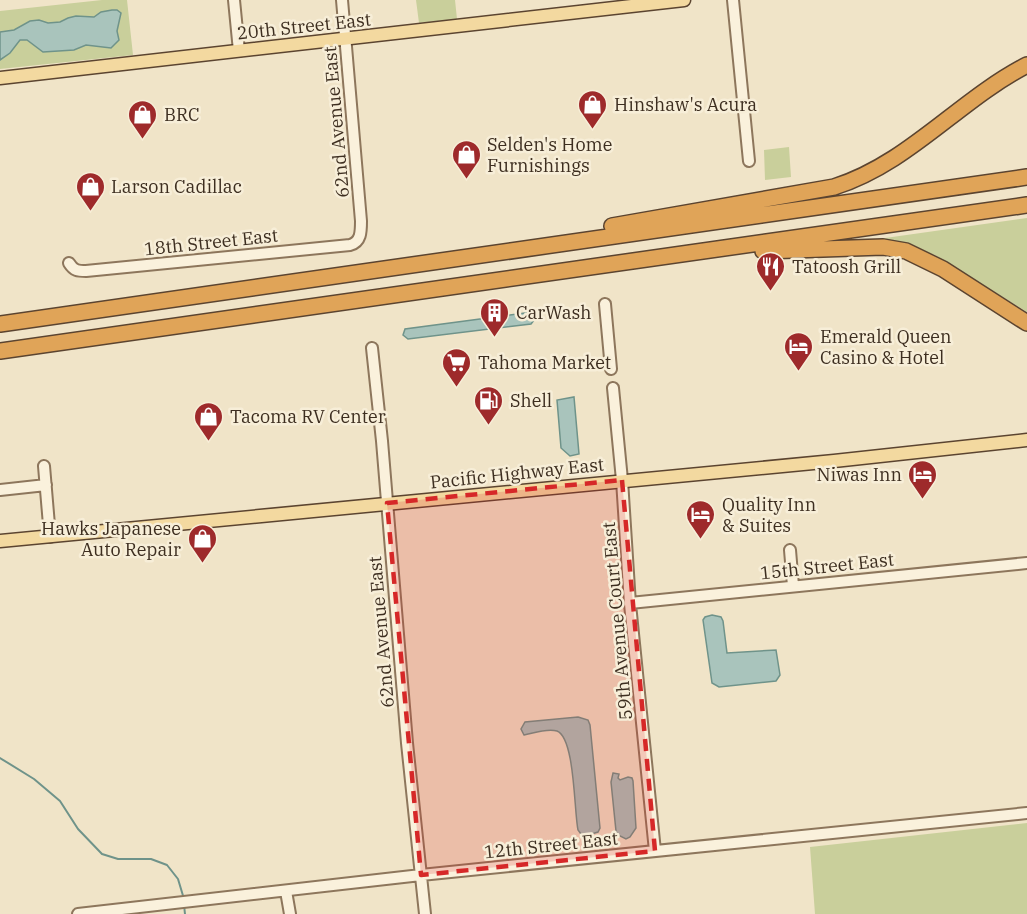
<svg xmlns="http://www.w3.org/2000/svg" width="1027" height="914" viewBox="0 0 1027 914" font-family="'IBM Plex Serif',serif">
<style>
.green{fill:#c9cf9b}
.water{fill:#a9c4bc;stroke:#6f938a;stroke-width:1.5}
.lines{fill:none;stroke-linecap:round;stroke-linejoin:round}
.stream{stroke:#6f938a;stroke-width:2}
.minor-casing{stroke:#8d765c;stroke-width:14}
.major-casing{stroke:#5b4430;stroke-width:15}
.highway-casing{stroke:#5b4430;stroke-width:18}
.minor{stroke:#faf1dc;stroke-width:10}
.major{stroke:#f3d9a0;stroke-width:12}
.highway{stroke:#e0a458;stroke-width:15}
.marked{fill:#d62828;fill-opacity:0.2;stroke:#d62828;stroke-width:4.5;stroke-dasharray:12 8;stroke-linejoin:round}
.labels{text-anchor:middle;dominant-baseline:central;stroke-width:5;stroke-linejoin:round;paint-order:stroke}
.street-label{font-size:18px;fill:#3d2e20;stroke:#f7eed8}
.poi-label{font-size:18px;fill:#3d2e20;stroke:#f7eed8;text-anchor:start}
</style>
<rect width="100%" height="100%" fill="#f0e4c8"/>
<path class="green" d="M 102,0 L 127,0 L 133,55 L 0,69 L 0,11 Z
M 416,0 L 455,0 L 457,19 L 419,23 Z
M 789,147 L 791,177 L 765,180 L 764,150 Z
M 1027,218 L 1027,312 L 935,255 L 909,246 L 871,240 Z
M 1027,823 L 1027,914 L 815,914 L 810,847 Z"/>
<path class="water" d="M 112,10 L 117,10 L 121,13 L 117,31 L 119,40 L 111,48 L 86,45 L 74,50 L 43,52 L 27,40 L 20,40 L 10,53 L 0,60 L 0,32 L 14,30 L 30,21 L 39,20 L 48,23 L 60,22 L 68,18 L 76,16 L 94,17 L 101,12 Z
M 532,312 L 535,319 L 531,324 L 408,339 L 403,335 L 405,329 Z
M 574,397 L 579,454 L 570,456 L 561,448 L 557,400 Z
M 712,615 L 721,617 L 723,621 L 727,653 L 776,650 L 780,675 L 776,681 L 719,687 L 712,683 L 703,620 L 705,617 Z
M 578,717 L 588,720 L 590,725 L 600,828 L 598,832 L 588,835 L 581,834 L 578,830 C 574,811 575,738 557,731 C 547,728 534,733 524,735 L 521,729 L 525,722 Z
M 613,773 L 619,774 L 618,778 L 620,780 L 628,777 L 632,778 L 633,781 L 636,828 L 630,837 L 626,839 L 618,835 L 616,831 L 611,782 Z"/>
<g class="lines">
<path class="stream" d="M 0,758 L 34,779 L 60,801 L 78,829 L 102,854 L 118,859 L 151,859 L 167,865 L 178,879 L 184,899
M 184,905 L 185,914"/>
<defs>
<path id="minor" d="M 234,0 L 239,51
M 733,0 L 749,161
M 69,263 C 74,271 78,271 86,271 L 350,245 C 361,242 361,232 361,221 L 342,0
M 605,304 L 611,369
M 372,348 L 382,441 L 407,743 L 425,914
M 613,388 L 622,480 L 630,604 L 655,851
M 44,466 L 50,537
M 0,490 L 46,485
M 790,550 L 793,586
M 630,603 L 1027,563
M 286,891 L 290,914
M 78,914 L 421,875 L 1027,813"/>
<path id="major" d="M 0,78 L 684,0
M 0,541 L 834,461 L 1027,440"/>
<path id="highway" d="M 612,226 L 834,187 C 908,164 959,100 1027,65
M 763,251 L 883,247 L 906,251 L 943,269 L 1027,323
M 0,324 L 1027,177
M 0,351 L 1027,205"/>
</defs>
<use href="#minor" class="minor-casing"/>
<use href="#major" class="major-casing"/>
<use href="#highway" class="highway-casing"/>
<use href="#minor" class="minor"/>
<use href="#major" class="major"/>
<use href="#highway" class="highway"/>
</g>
<path class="marked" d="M 622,480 L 655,851 L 421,875 L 387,503 Z"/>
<defs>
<symbol id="shop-pin" viewBox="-11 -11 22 30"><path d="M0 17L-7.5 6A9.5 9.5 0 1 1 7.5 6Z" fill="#9e2a2b" stroke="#f7eed8"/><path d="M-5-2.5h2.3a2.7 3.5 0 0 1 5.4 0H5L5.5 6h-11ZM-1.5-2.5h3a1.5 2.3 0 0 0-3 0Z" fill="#fff"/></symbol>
<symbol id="restaurant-pin" viewBox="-11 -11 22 30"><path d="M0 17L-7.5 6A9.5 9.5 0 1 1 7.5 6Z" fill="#9e2a2b" stroke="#f7eed8"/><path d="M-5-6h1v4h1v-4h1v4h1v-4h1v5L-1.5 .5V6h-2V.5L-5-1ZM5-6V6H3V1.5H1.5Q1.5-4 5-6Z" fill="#fff"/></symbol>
<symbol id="building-pin" viewBox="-11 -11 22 30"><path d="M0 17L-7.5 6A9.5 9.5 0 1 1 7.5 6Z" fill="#9e2a2b" stroke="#f7eed8"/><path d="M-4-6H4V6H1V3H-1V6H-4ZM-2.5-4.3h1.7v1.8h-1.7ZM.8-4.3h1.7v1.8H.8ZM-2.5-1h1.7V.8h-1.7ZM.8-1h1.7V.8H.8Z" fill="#fff"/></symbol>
<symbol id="hotel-pin" viewBox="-11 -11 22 30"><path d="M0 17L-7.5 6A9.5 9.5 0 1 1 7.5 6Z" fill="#9e2a2b" stroke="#f7eed8"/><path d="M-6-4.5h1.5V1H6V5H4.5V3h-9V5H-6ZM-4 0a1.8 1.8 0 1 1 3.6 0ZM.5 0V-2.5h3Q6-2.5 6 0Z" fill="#fff"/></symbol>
<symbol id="supermarket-pin" viewBox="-11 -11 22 30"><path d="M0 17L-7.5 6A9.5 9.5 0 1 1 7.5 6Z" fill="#9e2a2b" stroke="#f7eed8"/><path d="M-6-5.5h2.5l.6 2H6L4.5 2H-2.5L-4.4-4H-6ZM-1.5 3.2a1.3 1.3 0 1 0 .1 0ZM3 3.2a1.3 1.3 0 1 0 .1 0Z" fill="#fff"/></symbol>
<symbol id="fuel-pin" viewBox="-11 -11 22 30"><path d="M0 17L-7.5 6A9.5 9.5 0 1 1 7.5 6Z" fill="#9e2a2b" stroke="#f7eed8"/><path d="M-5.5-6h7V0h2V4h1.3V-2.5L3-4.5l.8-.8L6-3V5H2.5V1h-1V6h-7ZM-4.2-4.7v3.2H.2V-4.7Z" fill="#fff"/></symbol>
</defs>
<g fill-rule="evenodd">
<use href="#shop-pin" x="576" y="88" width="33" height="45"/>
<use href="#shop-pin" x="126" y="98" width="33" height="45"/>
<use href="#shop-pin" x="450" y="138" width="33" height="45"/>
<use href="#shop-pin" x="74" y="170" width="33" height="45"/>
<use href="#restaurant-pin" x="754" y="250" width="33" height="45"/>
<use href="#building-pin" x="478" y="296" width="33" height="45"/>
<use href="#hotel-pin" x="782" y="330" width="33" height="45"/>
<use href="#supermarket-pin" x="440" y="346" width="33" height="45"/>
<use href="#fuel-pin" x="472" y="384" width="33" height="45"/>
<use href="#shop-pin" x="192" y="400" width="33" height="45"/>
<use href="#hotel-pin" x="906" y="458" width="33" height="45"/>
<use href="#hotel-pin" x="684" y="498" width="33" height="45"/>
<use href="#shop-pin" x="186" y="522" width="33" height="45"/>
</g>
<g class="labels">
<g class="street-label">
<text transform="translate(304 26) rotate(-6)">20th Street East</text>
<text transform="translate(336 122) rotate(-95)">62nd Avenue East</text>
<text transform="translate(211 242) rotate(-6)">18th Street East</text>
<text transform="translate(517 473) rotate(-6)">Pacific Highway East</text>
<text transform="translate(827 566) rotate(-6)">15th Street East</text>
<text transform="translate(617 621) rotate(-95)">59th Avenue Court East</text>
<text transform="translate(381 632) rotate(-95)">62nd Avenue East</text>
<text transform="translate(551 845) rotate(-6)">12th Street East</text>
</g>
<g class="poi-label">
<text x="614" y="104">Hinshaw's Acura</text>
<text x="164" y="114">BRC</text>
<text x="487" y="144">Selden's Home<tspan x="487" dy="21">Furnishings</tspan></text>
<text x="111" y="186">Larson Cadillac</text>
<text x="792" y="266">Tatoosh Grill</text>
<text x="516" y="312">CarWash</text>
<text x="820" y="336">Emerald Queen<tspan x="820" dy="21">Casino &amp; Hotel</tspan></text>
<text x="478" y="362">Tahoma Market</text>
<text x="510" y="400">Shell</text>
<text x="230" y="416">Tacoma RV Center</text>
<text x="902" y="474" text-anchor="end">Niwas Inn</text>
<text x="722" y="504">Quality Inn<tspan x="722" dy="21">&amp; Suites</tspan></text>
<text x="181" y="528" text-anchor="end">Hawks Japanese<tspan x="181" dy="21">Auto Repair</tspan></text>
</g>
</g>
</svg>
